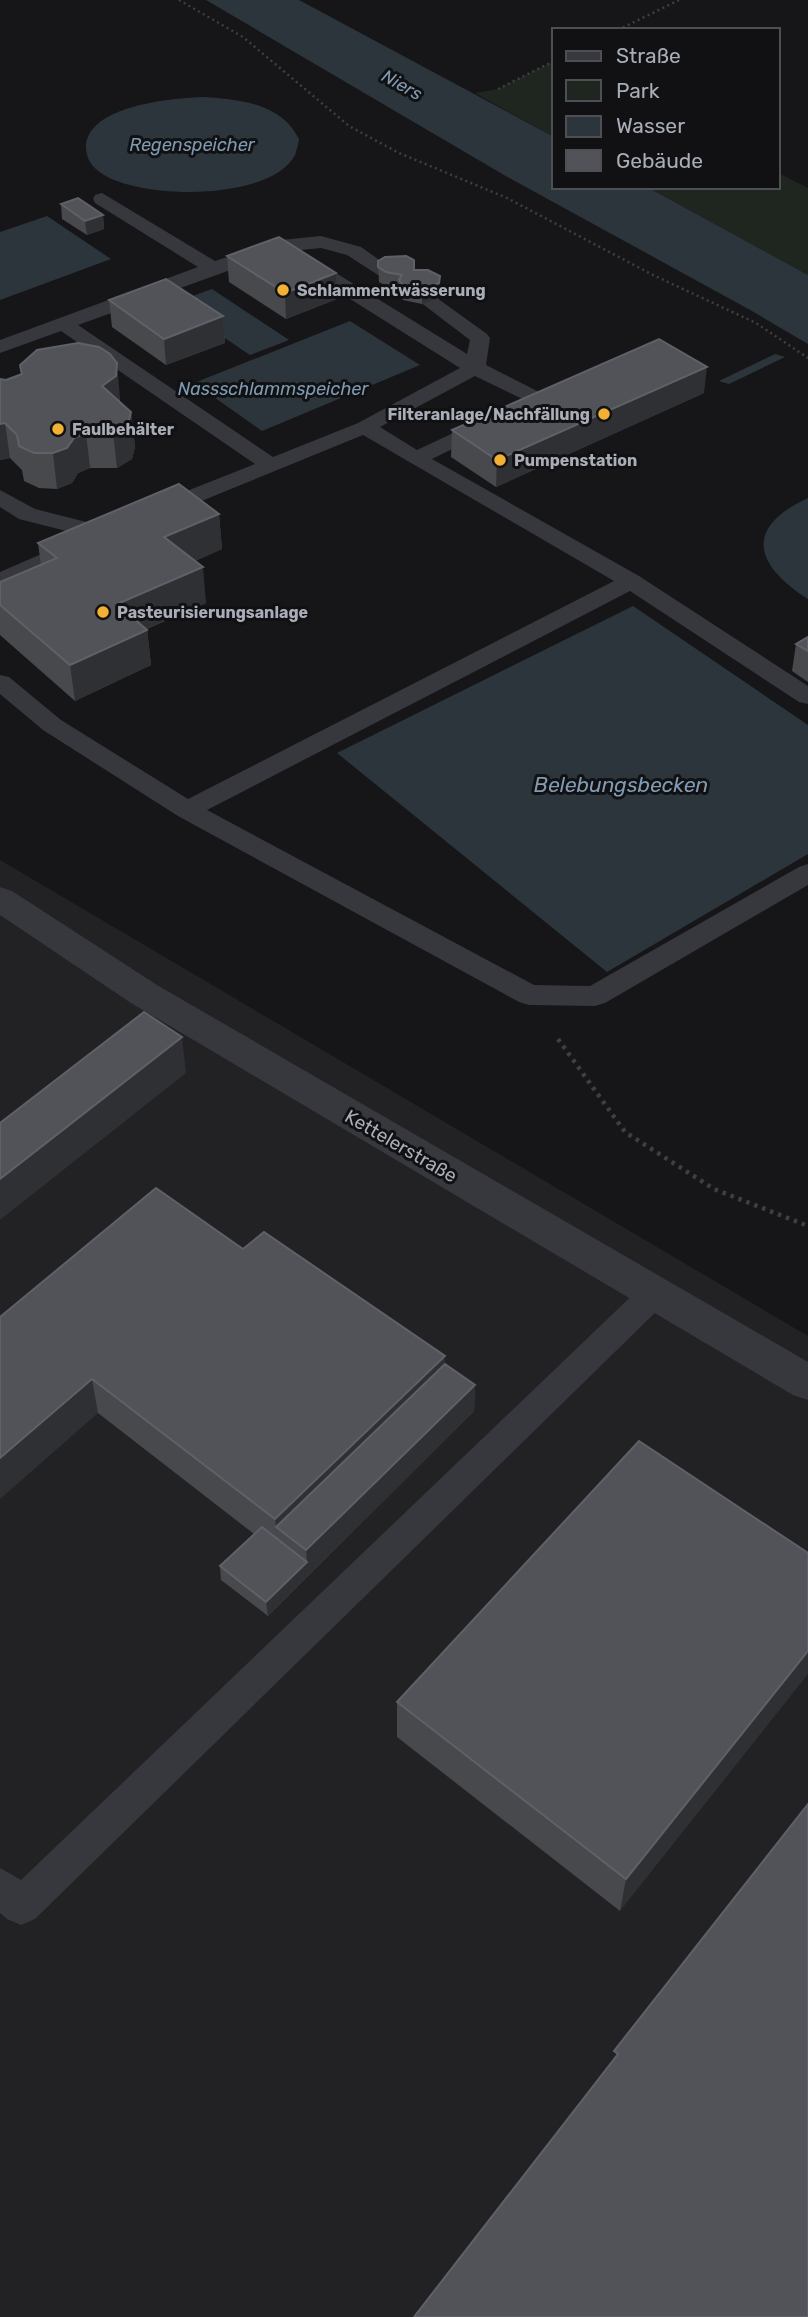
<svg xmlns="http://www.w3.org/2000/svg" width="808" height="2317" viewBox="0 0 808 2317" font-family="Rubik,sans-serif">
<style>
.built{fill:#222225}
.green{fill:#1e261f}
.water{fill:#2c353c}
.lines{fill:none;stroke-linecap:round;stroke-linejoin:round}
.stream{fill:#2c353c;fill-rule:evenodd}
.path-far1{stroke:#3d3f44;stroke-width:2.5;stroke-dasharray:2 3.5;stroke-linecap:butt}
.path{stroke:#3d3f44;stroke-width:4.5;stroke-dasharray:3.5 5;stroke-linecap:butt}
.lane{fill:#37383d;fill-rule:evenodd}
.street{fill:#37383d;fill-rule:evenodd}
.wall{fill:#47494d}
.shaded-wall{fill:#2f3033}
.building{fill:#525359;stroke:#5f6168;stroke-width:2}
.poi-dot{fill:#f2b134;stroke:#111113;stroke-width:2.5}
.labels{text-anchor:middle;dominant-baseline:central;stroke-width:6;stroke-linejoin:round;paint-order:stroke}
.far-poi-label{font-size:16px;font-weight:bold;fill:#a8adb8;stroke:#111113;text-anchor:start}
.far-water-label{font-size:18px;font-style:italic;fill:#7f9bb3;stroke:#111113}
.street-label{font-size:19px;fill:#a8adb8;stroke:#111113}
.water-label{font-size:21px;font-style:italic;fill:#7f9bb3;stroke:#111113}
</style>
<rect width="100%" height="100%" fill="#161618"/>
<path class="built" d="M 0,860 L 808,1336 L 808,2317 L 0,2317 Z"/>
<path class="green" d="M 554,61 L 554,137 L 475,93 L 498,89 Z
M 778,173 L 808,188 L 808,275 L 647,187 L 778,187 Z"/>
<path class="water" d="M 206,0 L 299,0 L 554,137 L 554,187 L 647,187 L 808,275 L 808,344 L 752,311 L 504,175 Z
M 204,97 C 241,100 281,103 299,139 C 298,144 297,150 295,155 C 271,202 133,201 97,170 C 90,164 86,156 86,147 C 87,105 174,98 204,97 Z
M 47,216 L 111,259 L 0,300 L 0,232 Z
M 212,289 L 289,340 L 250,355 L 173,303 Z
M 350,321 L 420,365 L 262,431 L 194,383 Z
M 808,498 L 808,599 C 755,565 743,528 808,498 Z
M 633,606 L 808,725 L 808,854 L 607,972 L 337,753 Z"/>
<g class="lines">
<path class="stream" d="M 775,354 L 785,357 L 729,384 L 719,381 Z"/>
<path class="path-far1" d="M 179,0 L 243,37 L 349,126 L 399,153 L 507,198 L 653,275 L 756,323 L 808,358
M 618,30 L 679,0
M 498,89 L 554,61"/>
<path class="path" d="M 558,1039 L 625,1132 L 714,1189 L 808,1226"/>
<path class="lane" d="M 102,193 L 215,261 L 265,245 L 275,251 L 272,255 L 78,325 L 273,457 L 358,423 L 460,368 L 296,265 L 293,261 L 296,257 L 310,257 L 467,354 L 470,340 L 420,302 L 423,298 L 437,298 L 487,334 L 490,338 L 486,365 L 547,396 L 550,400 L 547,404 L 533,404 L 475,376 L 380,427 L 417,450 L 481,420 L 495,420 L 499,424 L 495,428 L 432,459 L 639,576 L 808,686 L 808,704 L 799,702 L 630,591 L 207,810 L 534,985 L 590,986 L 799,867 L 808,864 L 808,885 L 605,1003 L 595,1006 L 529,1005 L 519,1002 L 178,816 L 43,730 L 0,694 L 0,675 L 9,677 L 61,720 L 188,799 L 614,581 L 363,435 L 165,516 L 149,516 L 146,511 L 149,506 L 255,464 L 61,331 L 0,353 L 0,340 L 198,267 L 95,203 L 93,199 L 95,195 Z
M 321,236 L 361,247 L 395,271 L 392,275 L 378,275 L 347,255 L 321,248 L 281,252 L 271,246 L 281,240 Z
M 0,490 L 35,509 L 110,528 L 113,533 L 110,538 L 102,540 L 19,519 L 0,507 Z
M 76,539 L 84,541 L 87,546 L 84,551 L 0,588 L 0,572 Z
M 654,1282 L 665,1285 L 670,1294 L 665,1303 L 35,1919 L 21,1925 L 7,1919 L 0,1913 L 0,1868 L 21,1880 L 643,1285 Z"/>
<path class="street" d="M 0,887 L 12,891 L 157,985 L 808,1362 L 808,1400 L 793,1395 L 131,1003 L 0,915 Z"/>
</g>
<path class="wall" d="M 61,204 L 103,215 L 104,229 L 87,235 L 62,219 Z
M 227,256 L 337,299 L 286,319 L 229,282 Z
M 378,261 L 439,298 L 422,304 L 403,300 L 399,295 L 399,289 L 386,286 L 379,282 Z
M 109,300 L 223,316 L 225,343 L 166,365 L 112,327 Z
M 20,365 L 120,398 L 120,402 L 131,412 L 135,447 L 132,459 L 117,468 L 90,468 L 78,473 L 72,483 L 57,489 L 39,488 L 24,481 L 22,470 L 10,458 L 0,460 L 6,380 L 21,375 Z
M 704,393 L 496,487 L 451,457 L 452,430 Z
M 219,514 L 222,549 L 195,561 L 206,603 L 147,629 L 151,665 L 75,701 L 0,635 L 0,582 L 41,565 L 38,543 Z
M 808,637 L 808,682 L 792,671 L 796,644 Z
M 243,1249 L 445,1364 L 475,1385 L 474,1411 L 268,1616 L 221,1580 L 220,1566 L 254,1534 L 98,1413 L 0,1317 Z
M 808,1553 L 620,1911 L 397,1737 L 397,1702 Z"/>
<path class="shaded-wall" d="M 103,215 L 104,229 L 87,235 L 85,221 Z
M 336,273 L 337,299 L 286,319 L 285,293 Z
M 440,276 L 439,298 L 422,304 L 422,290 Z
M 223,316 L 225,343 L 166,365 L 164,339 Z
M 117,363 L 120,398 L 119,410 L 102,386 Z
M 707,367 L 704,393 L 496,487 L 497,460 Z
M 131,412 L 135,447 L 132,459 L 117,468 L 113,433 Z
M 5,423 L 10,458 L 0,460 L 0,424 Z
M 86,433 L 90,468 L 78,473 L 72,483 L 57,489 L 53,453 L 74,438 Z
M 219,514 L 222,549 L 167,573 L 164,537 Z
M 203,567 L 206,603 L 121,640 L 117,604 Z
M 147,630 L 151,665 L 75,701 L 70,665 Z
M 182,1037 L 186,1073 L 0,1220 L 0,1179 Z
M 445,1356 L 444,1391 L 276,1527 L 275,1519 Z
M 92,1379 L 98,1413 L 0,1499 L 0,1458 Z
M 475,1385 L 474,1411 L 268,1616 L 266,1602 L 307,1562 L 306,1550 Z
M 808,1651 L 808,1674 L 620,1911 L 626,1879 Z"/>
<path class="building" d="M 78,198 L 103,215 L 85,221 L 61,204 Z
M 279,237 L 336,273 L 285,293 L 227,256 Z
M 406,256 L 414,260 L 414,270 L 428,270 L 440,276 L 439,283 L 422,290 L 403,285 L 399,280 L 402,275 L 386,272 L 378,267 L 378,261 L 385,257 Z
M 166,279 L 223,316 L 164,339 L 109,300 Z
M 659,339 L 707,367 L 497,460 L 452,430 Z
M 78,343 L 99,347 L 110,354 L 117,363 L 116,376 L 102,386 L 131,412 L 128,424 L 113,433 L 86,433 L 74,438 L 67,448 L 53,453 L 34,453 L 19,446 L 17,435 L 5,423 L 0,424 L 0,379 L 6,380 L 22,374 L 20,365 L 37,350 Z
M 179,484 L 219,514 L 164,537 L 203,567 L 117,604 L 147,630 L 70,665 L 0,605 L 0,582 L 57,558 L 38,543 Z
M 808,637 L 808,651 L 796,644 Z
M 144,1012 L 182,1037 L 0,1179 L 0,1123 Z
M 156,1188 L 243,1249 L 264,1232 L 445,1356 L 275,1519 L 92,1379 L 0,1458 L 0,1317 Z
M 445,1364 L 475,1385 L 306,1550 L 276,1527 Z
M 639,1441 L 808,1553 L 808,1651 L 626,1879 L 397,1702 Z
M 262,1527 L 307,1562 L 266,1602 L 220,1566 Z
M 808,1804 L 808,2317 L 414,2317 L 618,2054 L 614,2051 Z"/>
<g class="poi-dot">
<circle cx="283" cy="290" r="7"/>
<circle cx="604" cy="414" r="7"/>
<circle cx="58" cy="429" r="7"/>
<circle cx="500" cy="460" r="7"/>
<circle cx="103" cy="612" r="7"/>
</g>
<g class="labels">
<g class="far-poi-label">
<text x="297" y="290">Schlammentwässerung</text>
<text x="590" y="414" text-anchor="end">Filteranlage/Nachfällung</text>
<text x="72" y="429">Faulbehälter</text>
<text x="514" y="460">Pumpenstation</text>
<text x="117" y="612">Pasteurisierungsanlage</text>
</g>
<g class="far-water-label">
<text transform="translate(402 85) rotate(29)">Niers</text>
<text x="192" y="145">Regenspeicher</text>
<text x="273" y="389">Nassschlammspeicher</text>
</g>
<g class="street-label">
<text transform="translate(401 1146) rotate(30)">Kettelerstraße</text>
</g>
<g class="water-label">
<text x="621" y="784">Belebungsbecken</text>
</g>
</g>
<rect x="552" y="28" width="228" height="161" fill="#111113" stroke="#4d4f55" stroke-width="2"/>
<rect x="566" y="51" width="35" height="10" fill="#37383d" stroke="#4d4f55" stroke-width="2"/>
<text x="616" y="63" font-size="21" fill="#a8adb8">Straße</text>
<rect x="566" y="80" width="35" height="21" fill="#1e261f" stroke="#4d4f55" stroke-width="2"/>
<text x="616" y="98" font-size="21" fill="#a8adb8">Park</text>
<rect x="566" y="116" width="35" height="21" fill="#2c353c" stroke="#4d4f55" stroke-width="2"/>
<text x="616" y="133" font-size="21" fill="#a8adb8">Wasser</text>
<rect x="566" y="150" width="35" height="21" fill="#525359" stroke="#4d4f55" stroke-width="2"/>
<text x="616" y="168" font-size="21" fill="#a8adb8">Gebäude</text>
</svg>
